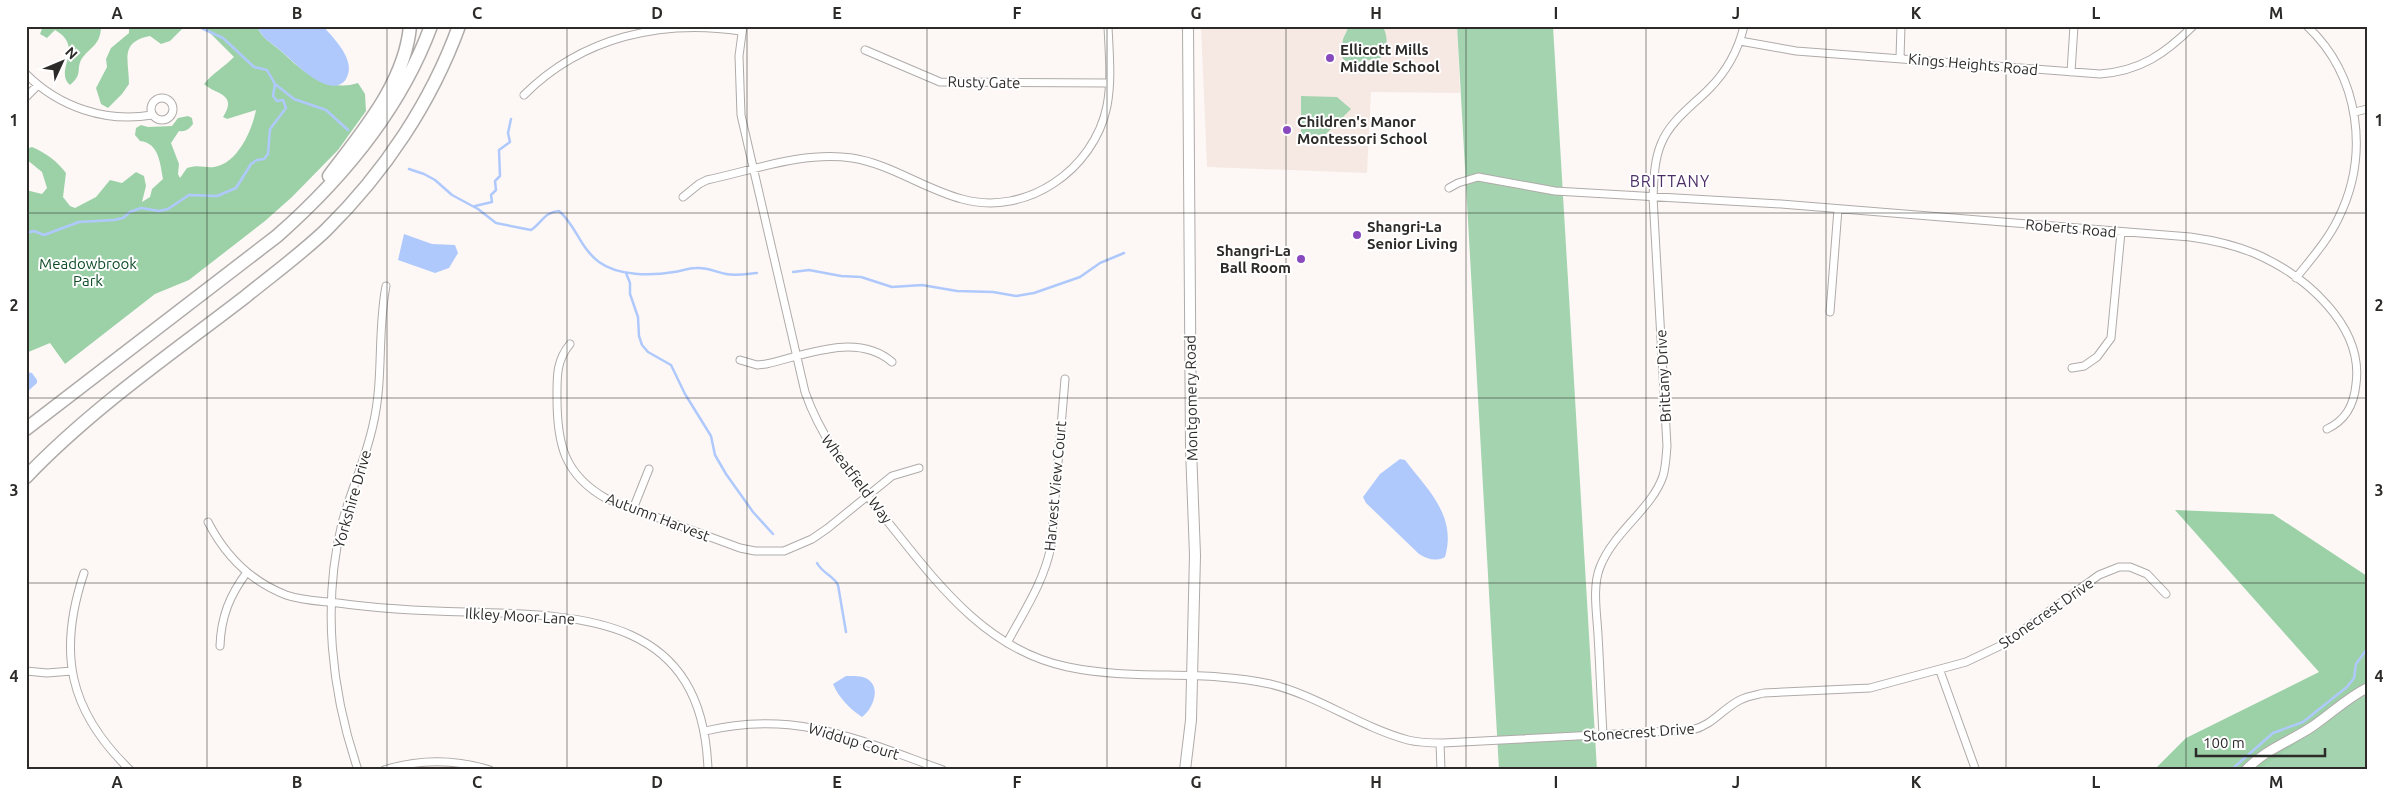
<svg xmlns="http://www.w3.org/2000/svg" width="2393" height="796" viewBox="0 0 2393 796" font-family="Ubuntu,sans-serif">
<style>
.built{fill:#f6e9e4}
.green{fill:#a4d4af}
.forest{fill:#9cd1a8}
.water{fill:#afc9fc}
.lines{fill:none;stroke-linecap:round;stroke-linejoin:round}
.stream{stroke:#afc9fc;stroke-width:2.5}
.minor-casing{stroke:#afaba9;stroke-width:9}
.tertiary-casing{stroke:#afaba9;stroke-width:11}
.secondary-casing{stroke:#afaba9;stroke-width:12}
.motorway-casing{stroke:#afaba9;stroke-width:15}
.minor{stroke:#fff;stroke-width:7}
.tertiary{stroke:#fff;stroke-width:9}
.secondary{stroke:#fff;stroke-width:10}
.motorway{stroke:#fff;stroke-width:12}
.grid{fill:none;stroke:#2d2b2a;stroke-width:1;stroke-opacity:0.55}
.poi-dot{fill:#8849bf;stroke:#fff;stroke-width:2}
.labels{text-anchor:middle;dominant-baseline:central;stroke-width:4;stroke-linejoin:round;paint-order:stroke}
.poi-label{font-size:15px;font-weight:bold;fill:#2d2b2a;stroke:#fff;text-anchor:start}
.street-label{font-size:15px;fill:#2d2b2a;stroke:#fff}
.park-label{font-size:15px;fill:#0e4a25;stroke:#fff}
.neighbourhood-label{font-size:16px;letter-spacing:1px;fill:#4b2e68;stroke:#fff}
.neatline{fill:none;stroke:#2d2b2a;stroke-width:2}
.grid-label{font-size:16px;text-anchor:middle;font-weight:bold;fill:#2d2b2a}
</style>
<rect width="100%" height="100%" fill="#fdf8f6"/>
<path class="built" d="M 1201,26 L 1457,26 L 1460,93 L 1371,92 L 1367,173 L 1207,167 Z"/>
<path class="green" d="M 1349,26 L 1383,27 C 1389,39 1387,46 1381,58 L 1358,62 L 1345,61 L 1341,56 L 1343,39 Z
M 1457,26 L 1553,26 L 1597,770 L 1499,770 Z
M 1301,96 L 1337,97 L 1351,109 L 1320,140 L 1301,139 Z
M 2367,694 L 2367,770 L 2258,770 L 2271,759 Z"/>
<path class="forest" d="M 43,26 L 101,26 C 101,46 89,47 81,60 C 76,71 83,74 70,85 C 53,70 86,48 55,30 L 47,38 L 40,34 Z
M 129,26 L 185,26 L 170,41 L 161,44 L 150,36 C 119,42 129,60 129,84 L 122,94 L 108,108 L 101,104 L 96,88 L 107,67 L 106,59 L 111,48 L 129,33 Z
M 203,26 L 257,26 C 262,39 271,42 281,51 C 302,71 327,93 358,83 L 365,94 L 366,111 L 338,150 L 292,197 L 265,221 L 189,280 L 155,294 L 65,364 L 50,343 L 26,353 L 26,190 L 42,194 L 47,188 L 42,172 L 26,159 L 26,149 L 32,147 C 46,153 57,161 66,173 L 63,197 L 70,206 L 75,208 L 96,197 L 110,180 L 122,183 L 136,172 L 144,176 L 146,186 L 142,202 L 150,197 L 152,189 L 163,179 C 160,163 159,143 140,141 L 135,135 L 136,128 L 141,125 L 148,127 L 172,126 L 178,118 L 188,116 L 192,118 L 193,124 C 189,129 186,132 179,131 L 171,143 L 179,164 L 178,174 L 180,178 L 187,168 C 198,164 204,168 214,167 C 237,164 252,131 256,110 L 227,119 L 223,117 C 238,93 216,95 204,84 C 213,73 224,67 234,57 Z
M 2175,510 L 2273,514 L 2367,576 L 2367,694 L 2258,770 L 2154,770 L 2186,738 L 2319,672 Z"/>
<path class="water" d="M 257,26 L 323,26 C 334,39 357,60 346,79 C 344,83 338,86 334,86 C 315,85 293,61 280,50 C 271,42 262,39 257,26 Z
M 404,234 L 432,244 L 455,245 L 458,253 L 449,268 L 435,273 L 398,260 Z
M 26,372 L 32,373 L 37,380 L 37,383 L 26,393 Z
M 1400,459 L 1405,460 C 1428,490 1457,516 1445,557 C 1436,562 1427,559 1419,554 L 1366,503 L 1363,497 L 1380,474 Z
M 846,676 C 854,676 864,675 870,681 C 881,691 871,711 862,717 C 851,710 838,697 833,684 Z"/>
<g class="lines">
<path class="stream" d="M 275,84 L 294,99 L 326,110 L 348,130
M 409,169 L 424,174 L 435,180 L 452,195 L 478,209 L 496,223 L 531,230 C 542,223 544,212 559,211 C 576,225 579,247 599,262 C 618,276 651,276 674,272 C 681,271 689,268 696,268 C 708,267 715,272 726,274 C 736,276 746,274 757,273
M 475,206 L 492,202 L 491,195 L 496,190 L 495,181 L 500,176 L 499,150 L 510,142 L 508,133 L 511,119
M 26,233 L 34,231 L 44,235 L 79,222 L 114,220 L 123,218 L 130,212 L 141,208 L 159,211 L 168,209 L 189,195 L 217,196 L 236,188 L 251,164 L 257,160 L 264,159 L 268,154 L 270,129 L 286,108 L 283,100 L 277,101 L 273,96 L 275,84 L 267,70 L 254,67 L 223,38 L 197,26
M 793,272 L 809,270 L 841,276 L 861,277 L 892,287 L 922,285 L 957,291 L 993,292 L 1016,296 L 1034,293 L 1080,277 L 1100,263 L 1124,253
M 626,273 L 630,283 L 630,294 L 638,317 L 639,336 L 642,345 L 648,352 L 671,365 L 685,394 L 711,436 L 715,455 L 726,474 L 753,512 L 773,534
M 817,563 C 823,574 833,575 838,585 L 846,632
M 2231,770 L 2273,733 L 2303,722 L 2347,687 L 2354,678 L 2356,664 L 2367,649"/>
<defs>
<path id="minor" d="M 743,26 L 739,56 L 741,115 L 805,392 C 822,441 853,477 884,517 C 934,579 984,650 1068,667 C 1134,681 1204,669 1270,684 C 1319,696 1360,727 1408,740 C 1420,743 1432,743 1443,743 L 1692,730 C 1713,725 1722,709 1740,700 C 1748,696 1756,695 1764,693 L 1870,688 L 1966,662 L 2004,644 L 2099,575 L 2119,567 L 2130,567 L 2147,574 L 2166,594
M 1740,41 L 1796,51 L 2100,74 C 2140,71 2165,54 2193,26
M 865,50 L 940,82 L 1109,83
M 1900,58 L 1901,26
M 2071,72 L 2074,26
M 26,74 C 59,107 106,123 152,115
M 524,95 C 582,37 661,19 741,31
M 26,97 L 38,85
M151 109a11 11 0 1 1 22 0a11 11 0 1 1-22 0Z
M 2355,112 L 2367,109
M 1449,188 L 1458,183 L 1478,177 L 1555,191 L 1781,204 L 2190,237 C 2212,240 2235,245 2256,254 C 2304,275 2364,325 2356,384 C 2354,405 2346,420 2327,429
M 683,197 L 699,184 L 707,180 C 754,170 803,151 852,158 C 891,164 924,189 962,199 C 1026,217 1094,170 1107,106 C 1112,80 1109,52 1108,26
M 2296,278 C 2311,259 2328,240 2338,219 C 2370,155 2360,76 2307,26
M 1830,312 L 1838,209
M 570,344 C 556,361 557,377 557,398 C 557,444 564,475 607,499 L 740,548 L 755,551 L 784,551 L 812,539 L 828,528 L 892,476 L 919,468
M 740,360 L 757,365 L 766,364 C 806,355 857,332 892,362
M 2072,368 L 2084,366 L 2097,357 L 2111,338 L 2121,232
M 633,509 L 649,469
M 208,522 C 225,555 250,581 286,595 C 303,601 321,601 338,603 C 381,609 423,611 466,612 C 586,615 703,617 708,770
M 84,573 C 57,653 69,711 130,770
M 1007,643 C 1024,611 1044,582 1051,546 L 1065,379
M 220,646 C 221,616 230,595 247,572
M 26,671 L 47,673 L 72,671
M 1940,671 L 1975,768
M 705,731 C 796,709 859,740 943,770
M 1603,734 C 1601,701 1600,668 1598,635 C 1597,614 1592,587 1600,567 C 1614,531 1652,509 1663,476 C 1666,466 1666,456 1667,446 L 1653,197 C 1654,179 1654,161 1661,144 C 1670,121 1692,106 1709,89 C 1727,71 1738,51 1744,26
M 1440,743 L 1441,770
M 358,770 C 331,691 322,604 342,523 C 351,490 366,458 373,425 C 384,379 377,332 386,286
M 384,770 C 419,759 455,759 490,770"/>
<path id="tertiary" d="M 2246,770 C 2264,750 2291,741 2313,726 C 2332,713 2347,698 2367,688"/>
<path id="secondary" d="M 1185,770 L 1191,720 L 1195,555 L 1191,449 L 1188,26"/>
<path id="motorway" d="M 329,176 C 362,132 405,83 410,26
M 26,429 L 277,236 C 343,178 400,110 431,26
M 26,477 C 91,409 171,354 245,297 C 272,275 301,254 326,230 C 384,173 431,103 459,26"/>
</defs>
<use href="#minor" class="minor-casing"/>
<use href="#tertiary" class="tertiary-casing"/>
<use href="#secondary" class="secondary-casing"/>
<use href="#motorway" class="motorway-casing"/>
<use href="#minor" class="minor"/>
<use href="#tertiary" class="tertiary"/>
<use href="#secondary" class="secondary"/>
<use href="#motorway" class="motorway"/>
</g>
<path class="grid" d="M 207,26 L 207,770M 387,26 L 387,770M 567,26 L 567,770M 747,26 L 747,770M 927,26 L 927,770M 1107,26 L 1107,770M 1286,26 L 1286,770M 1466,26 L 1466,770M 1646,26 L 1646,770M 1826,26 L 1826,770M 2006,26 L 2006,770M 2186,26 L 2186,770M 26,213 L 2367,213M 26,398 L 2367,398M 26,583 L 2367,583"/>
<g class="poi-dot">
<circle cx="1330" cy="58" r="5"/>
<circle cx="1287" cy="130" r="5"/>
<circle cx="1357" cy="235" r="5"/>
<circle cx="1301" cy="259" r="5"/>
</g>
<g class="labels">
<g class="poi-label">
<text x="1340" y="49">Ellicott Mills<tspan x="1340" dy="17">Middle School</tspan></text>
<text x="1297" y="121">Children's Manor<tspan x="1297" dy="17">Montessori School</tspan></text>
<text x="1367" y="226">Shangri-La<tspan x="1367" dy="17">Senior Living</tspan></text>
<text x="1291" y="250" text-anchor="end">Shangri-La<tspan x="1291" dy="17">Ball Room</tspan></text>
</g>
<g class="street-label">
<text transform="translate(1973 64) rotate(5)">Kings Heights Road</text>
<text transform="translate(984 82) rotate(1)">Rusty Gate</text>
<text transform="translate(2071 228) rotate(5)">Roberts Road</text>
<text transform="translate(1663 376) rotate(-93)">Brittany Drive</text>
<text transform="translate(1191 398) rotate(-91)">Montgomery Road</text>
<text transform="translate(857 479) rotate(53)">Wheatfield Way</text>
<text transform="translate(1055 486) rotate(-85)">Harvest View Court</text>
<text transform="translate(352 499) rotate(-74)">Yorkshire Drive</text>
<text transform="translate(658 517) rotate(21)">Autumn Harvest</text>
<text transform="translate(2046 613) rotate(-35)">Stonecrest Drive</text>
<text transform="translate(520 616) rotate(3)">Ilkley Moor Lane</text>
<text transform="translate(1639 732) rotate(-4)">Stonecrest Drive</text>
<text transform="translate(854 741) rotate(17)">Widdup Court</text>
</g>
<g class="park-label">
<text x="88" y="263">Meadowbrook<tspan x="88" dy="17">Park</tspan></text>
</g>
<g class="neighbourhood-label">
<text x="1670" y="181">BRITTANY</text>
</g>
</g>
<rect width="2393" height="796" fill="none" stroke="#ffffff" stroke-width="55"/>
<g transform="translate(62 62) rotate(46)" stroke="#ffffff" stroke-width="4" paint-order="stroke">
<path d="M0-4L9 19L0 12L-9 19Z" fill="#2d2b2a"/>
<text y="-8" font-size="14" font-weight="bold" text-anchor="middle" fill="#2d2b2a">N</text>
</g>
<path d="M2196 748v8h129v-8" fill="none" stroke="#2d2b2a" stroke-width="2.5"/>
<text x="2203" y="748" font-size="15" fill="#2d2b2a" stroke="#ffffff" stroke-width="4" paint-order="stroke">100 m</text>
<rect x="28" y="28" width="2338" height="740" class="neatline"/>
<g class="grid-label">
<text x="117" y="19">A</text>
<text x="297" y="19">B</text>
<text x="477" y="19">C</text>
<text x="657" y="19">D</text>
<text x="837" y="19">E</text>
<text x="1017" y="19">F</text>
<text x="1196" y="19">G</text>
<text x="1376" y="19">H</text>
<text x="1556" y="19">I</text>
<text x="1736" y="19">J</text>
<text x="1916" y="19">K</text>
<text x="2096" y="19">L</text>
<text x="2276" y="19">M</text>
<text x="14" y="126">1</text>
<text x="2379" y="126">1</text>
<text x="14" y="311">2</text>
<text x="2379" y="311">2</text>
<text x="14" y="496">3</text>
<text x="2379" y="496">3</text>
<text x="14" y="682">4</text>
<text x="2379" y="682">4</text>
<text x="117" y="788">A</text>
<text x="297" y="788">B</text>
<text x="477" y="788">C</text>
<text x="657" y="788">D</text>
<text x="837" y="788">E</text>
<text x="1017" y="788">F</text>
<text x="1196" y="788">G</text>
<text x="1376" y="788">H</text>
<text x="1556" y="788">I</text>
<text x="1736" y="788">J</text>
<text x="1916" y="788">K</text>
<text x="2096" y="788">L</text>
<text x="2276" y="788">M</text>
</g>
</svg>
